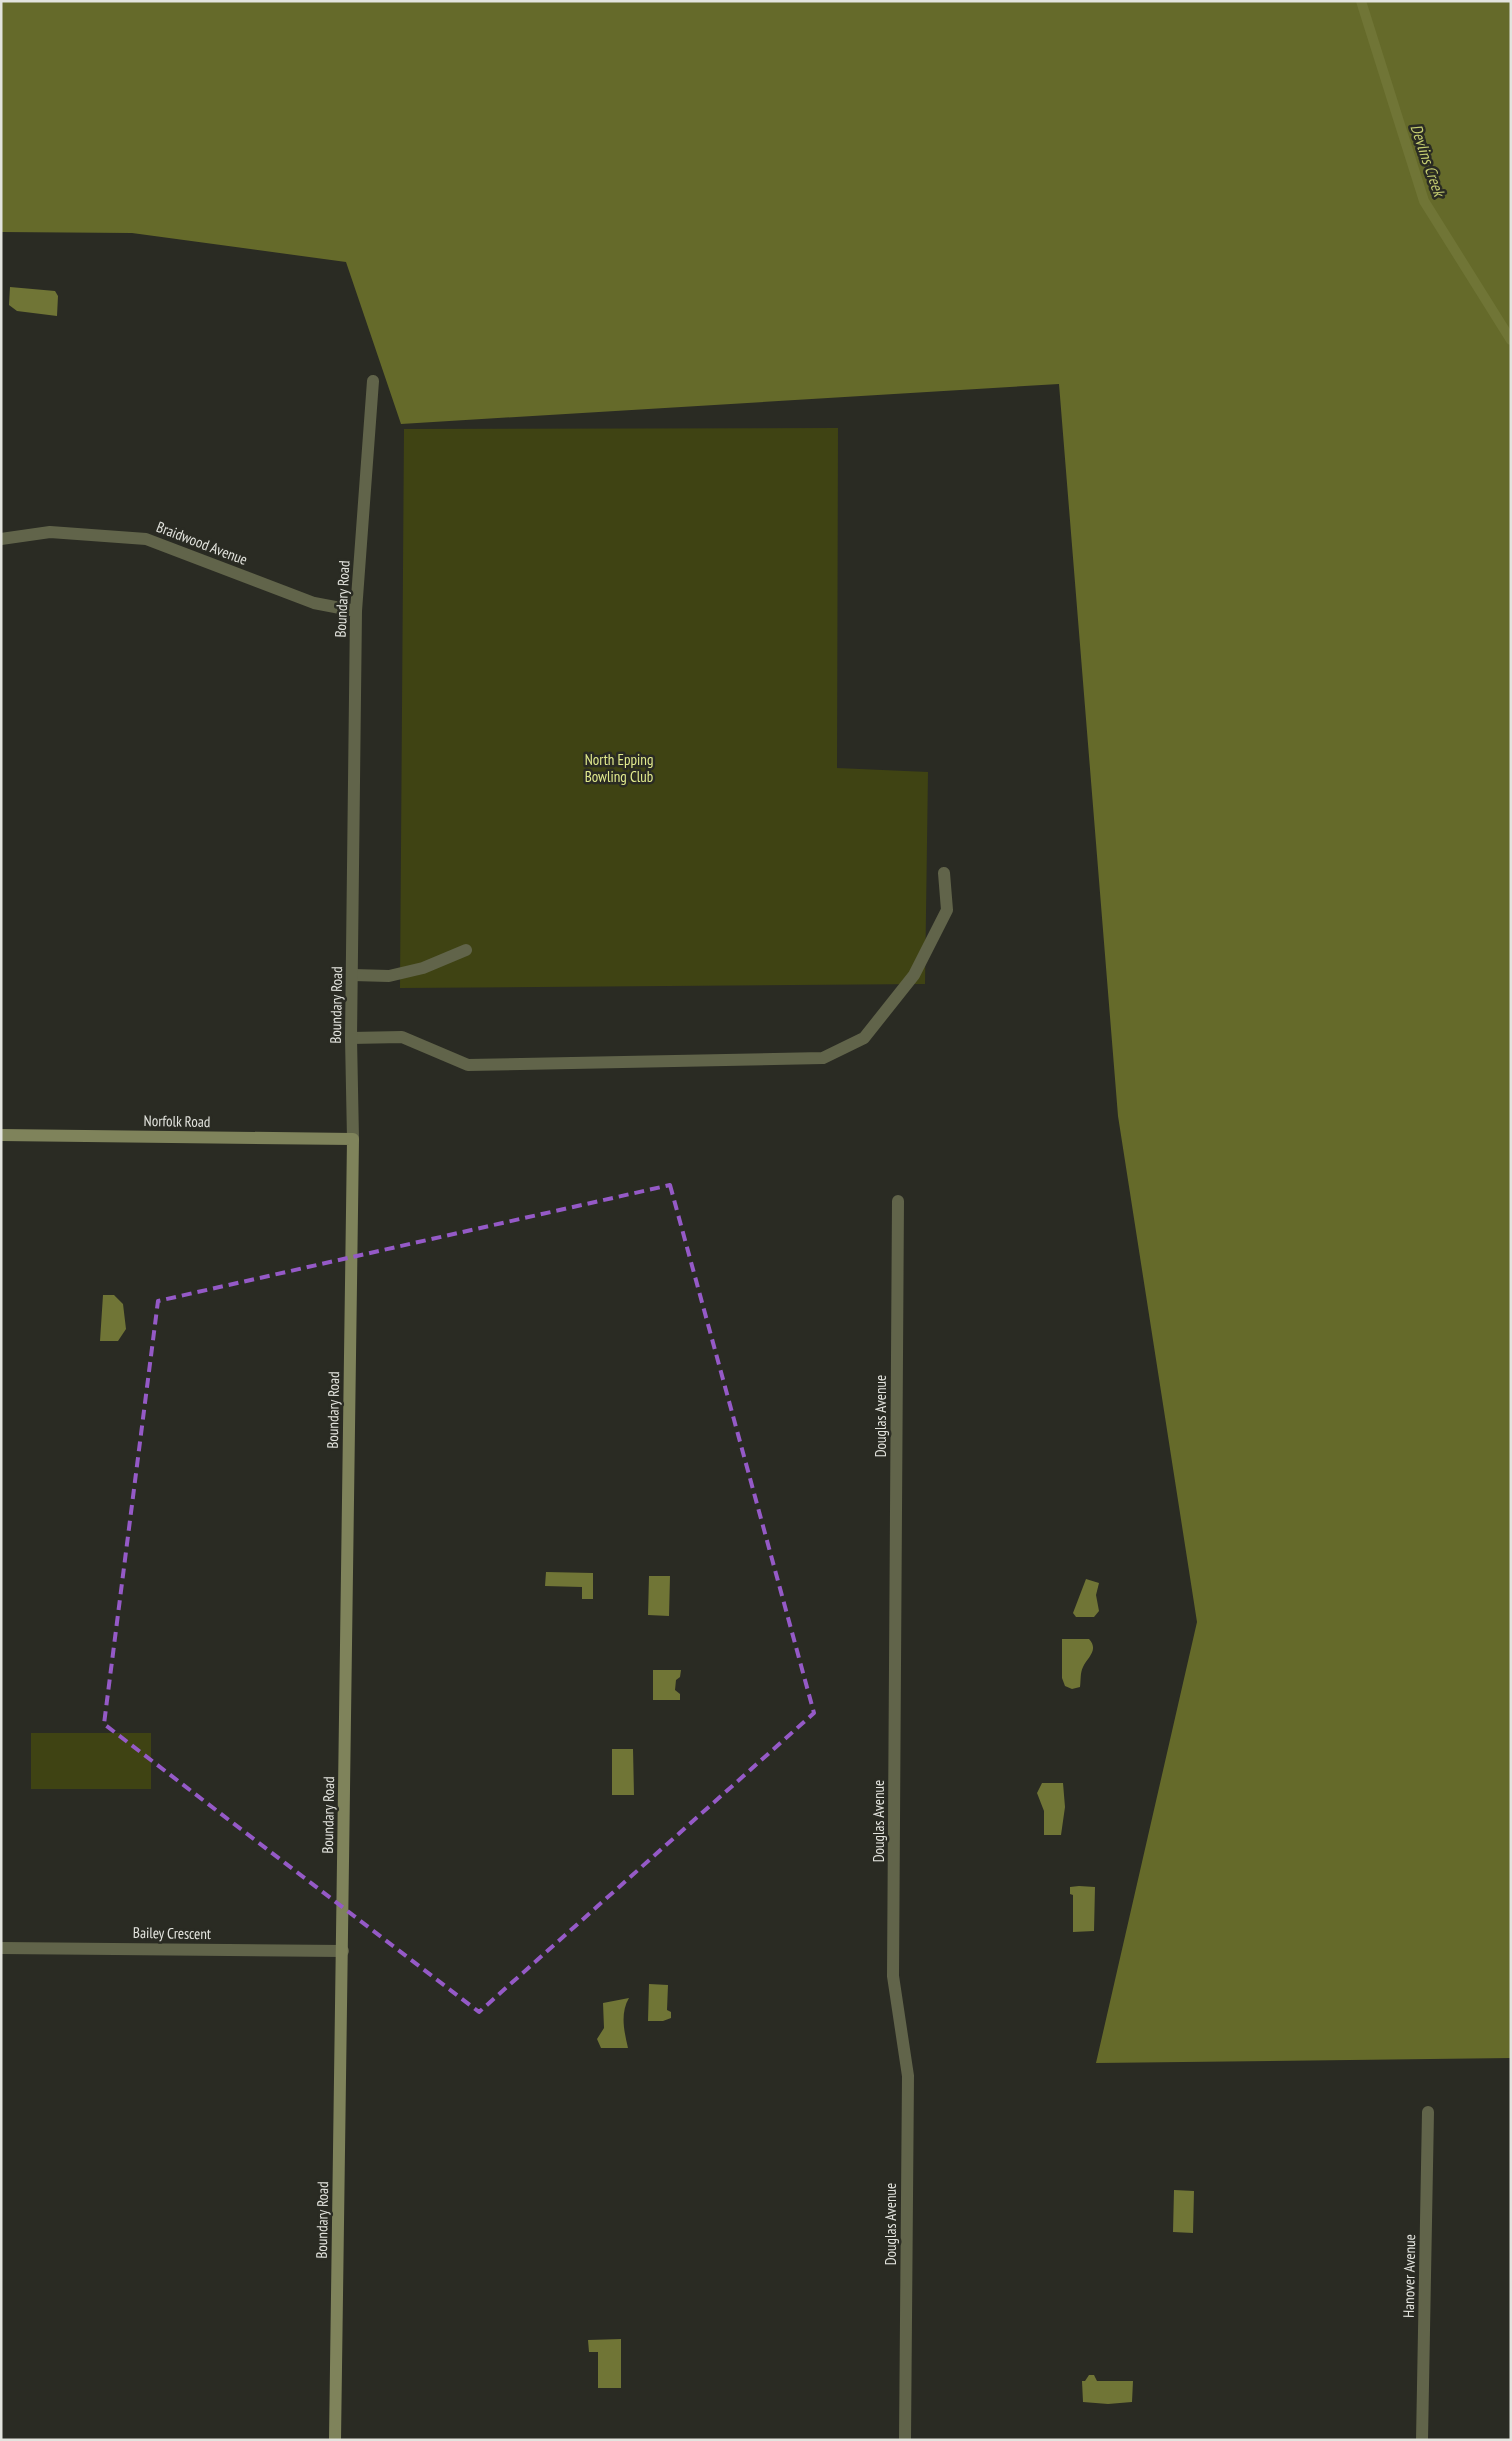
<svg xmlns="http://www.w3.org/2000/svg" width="1512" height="2441" viewBox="0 0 1512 2441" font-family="'PT Sans Narrow',sans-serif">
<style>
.green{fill:#3f4313}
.forest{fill:#656a2a}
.water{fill:#707536}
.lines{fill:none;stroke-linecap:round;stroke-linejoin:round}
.stream{stroke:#707536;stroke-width:10}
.lane{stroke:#61644a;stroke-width:12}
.street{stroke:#61644a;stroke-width:12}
.secondary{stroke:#7f835b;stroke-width:12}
.marked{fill:none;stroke:#955ac7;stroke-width:4;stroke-dasharray:10 6;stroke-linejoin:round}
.labels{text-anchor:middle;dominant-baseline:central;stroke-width:5;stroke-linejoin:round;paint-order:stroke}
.street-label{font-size:15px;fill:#e3e4de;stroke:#2a2b23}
.park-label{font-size:15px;fill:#e2eb8e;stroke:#2a2b23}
.water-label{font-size:16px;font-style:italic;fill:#c5cd71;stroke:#2a2b23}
</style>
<rect width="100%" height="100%" fill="#2a2b23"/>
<path class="green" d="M 838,428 L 837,768 L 928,772 L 925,984 L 400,988 L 404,429 Z
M 31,1733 L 151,1733 L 151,1789 L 31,1789 Z"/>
<path class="forest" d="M 1,1 L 1511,1 L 1511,2058 L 1096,2063 L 1197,1622 L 1118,1116 L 1059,384 L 401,424 L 346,262 L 132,233 L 1,232 Z"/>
<path class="water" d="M 10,287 L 55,291 L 58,296 L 57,316 L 17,311 L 9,305 Z
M 103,1295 L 114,1295 L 123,1304 L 126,1329 L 118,1341 L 100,1341 Z
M 546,1572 L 593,1573 L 593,1599 L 582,1599 L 582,1587 L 545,1586 Z
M 649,1576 L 670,1576 L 669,1616 L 648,1615 Z
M 1086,1579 L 1099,1583 L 1096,1595 L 1099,1611 L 1094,1617 L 1076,1617 L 1073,1613 Z
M 1062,1639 L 1089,1639 C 1099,1650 1088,1657 1083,1667 C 1080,1673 1081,1680 1080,1687 L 1072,1689 L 1065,1686 L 1062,1678 Z
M 653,1670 L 681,1670 L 680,1677 L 676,1680 L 675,1690 L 680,1694 L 680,1700 L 653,1700 Z
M 612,1749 L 633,1749 L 634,1795 L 612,1795 Z
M 1042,1783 L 1063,1783 L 1065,1807 L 1061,1835 L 1044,1835 L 1044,1811 L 1037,1793 Z
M 1079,1886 L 1095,1887 L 1094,1931 L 1073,1932 L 1073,1895 L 1070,1894 L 1070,1887 Z
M 649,1984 L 668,1985 L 667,2010 L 671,2012 L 671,2018 L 663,2021 L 648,2021 Z
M 629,1998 C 620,2013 624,2031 628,2048 L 601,2048 L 597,2039 L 604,2028 L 603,2003 Z
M 1174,2190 L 1194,2191 L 1193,2233 L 1173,2232 Z
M 621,2339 L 621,2388 L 598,2388 L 598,2352 L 589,2352 L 588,2340 Z
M 1089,2375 L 1094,2375 L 1097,2381 L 1133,2381 L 1132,2402 L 1108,2404 L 1083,2402 L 1082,2381 L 1085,2381 Z"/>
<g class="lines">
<path class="stream" d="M 1361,1 L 1424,201 L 1511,340"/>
<path class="lane" d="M 353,975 L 389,976 L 423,968 L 466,950
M 351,1038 L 402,1037 L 468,1065 L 823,1058 L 864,1038 L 914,975 L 947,910 L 944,873"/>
<path class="street" d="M 1,539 L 50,532 L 146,539 L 314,603 L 356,611
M 353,1139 L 351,1038 L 356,611 L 373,381
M 898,1201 L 893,1976 L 908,2076 L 905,2440
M 1,1948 L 343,1951
M 1422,2440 L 1428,2112"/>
<path class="secondary" d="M 1,1135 L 353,1139 L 335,2440"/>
</g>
<path class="marked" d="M 670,1185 L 814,1713 L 479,2012 L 104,1724 L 158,1301 Z"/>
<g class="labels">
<g class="street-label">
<text transform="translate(202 543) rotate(21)">Braidwood Avenue</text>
<text transform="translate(342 599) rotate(-87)">Boundary Road</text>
<text transform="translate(336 1005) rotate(-89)">Boundary Road</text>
<text transform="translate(177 1121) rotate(1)">Norfolk Road</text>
<text transform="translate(333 1410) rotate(-89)">Boundary Road</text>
<text transform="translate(880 1416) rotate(-90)">Douglas Avenue</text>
<text transform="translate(328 1815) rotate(-89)">Boundary Road</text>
<text transform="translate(878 1821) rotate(-90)">Douglas Avenue</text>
<text transform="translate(172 1933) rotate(1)">Bailey Crescent</text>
<text transform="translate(322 2220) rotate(-89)">Boundary Road</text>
<text transform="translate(890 2224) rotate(-90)">Douglas Avenue</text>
<text transform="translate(1409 2276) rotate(-89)">Hanover Avenue</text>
</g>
<g class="park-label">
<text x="619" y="759">North Epping<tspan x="619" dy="17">Bowling Club</tspan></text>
</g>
<g class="water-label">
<text transform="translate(1428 160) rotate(71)">Devlins Creek</text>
</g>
</g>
<rect width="1512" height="2441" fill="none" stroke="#e3e4de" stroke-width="5"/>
</svg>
